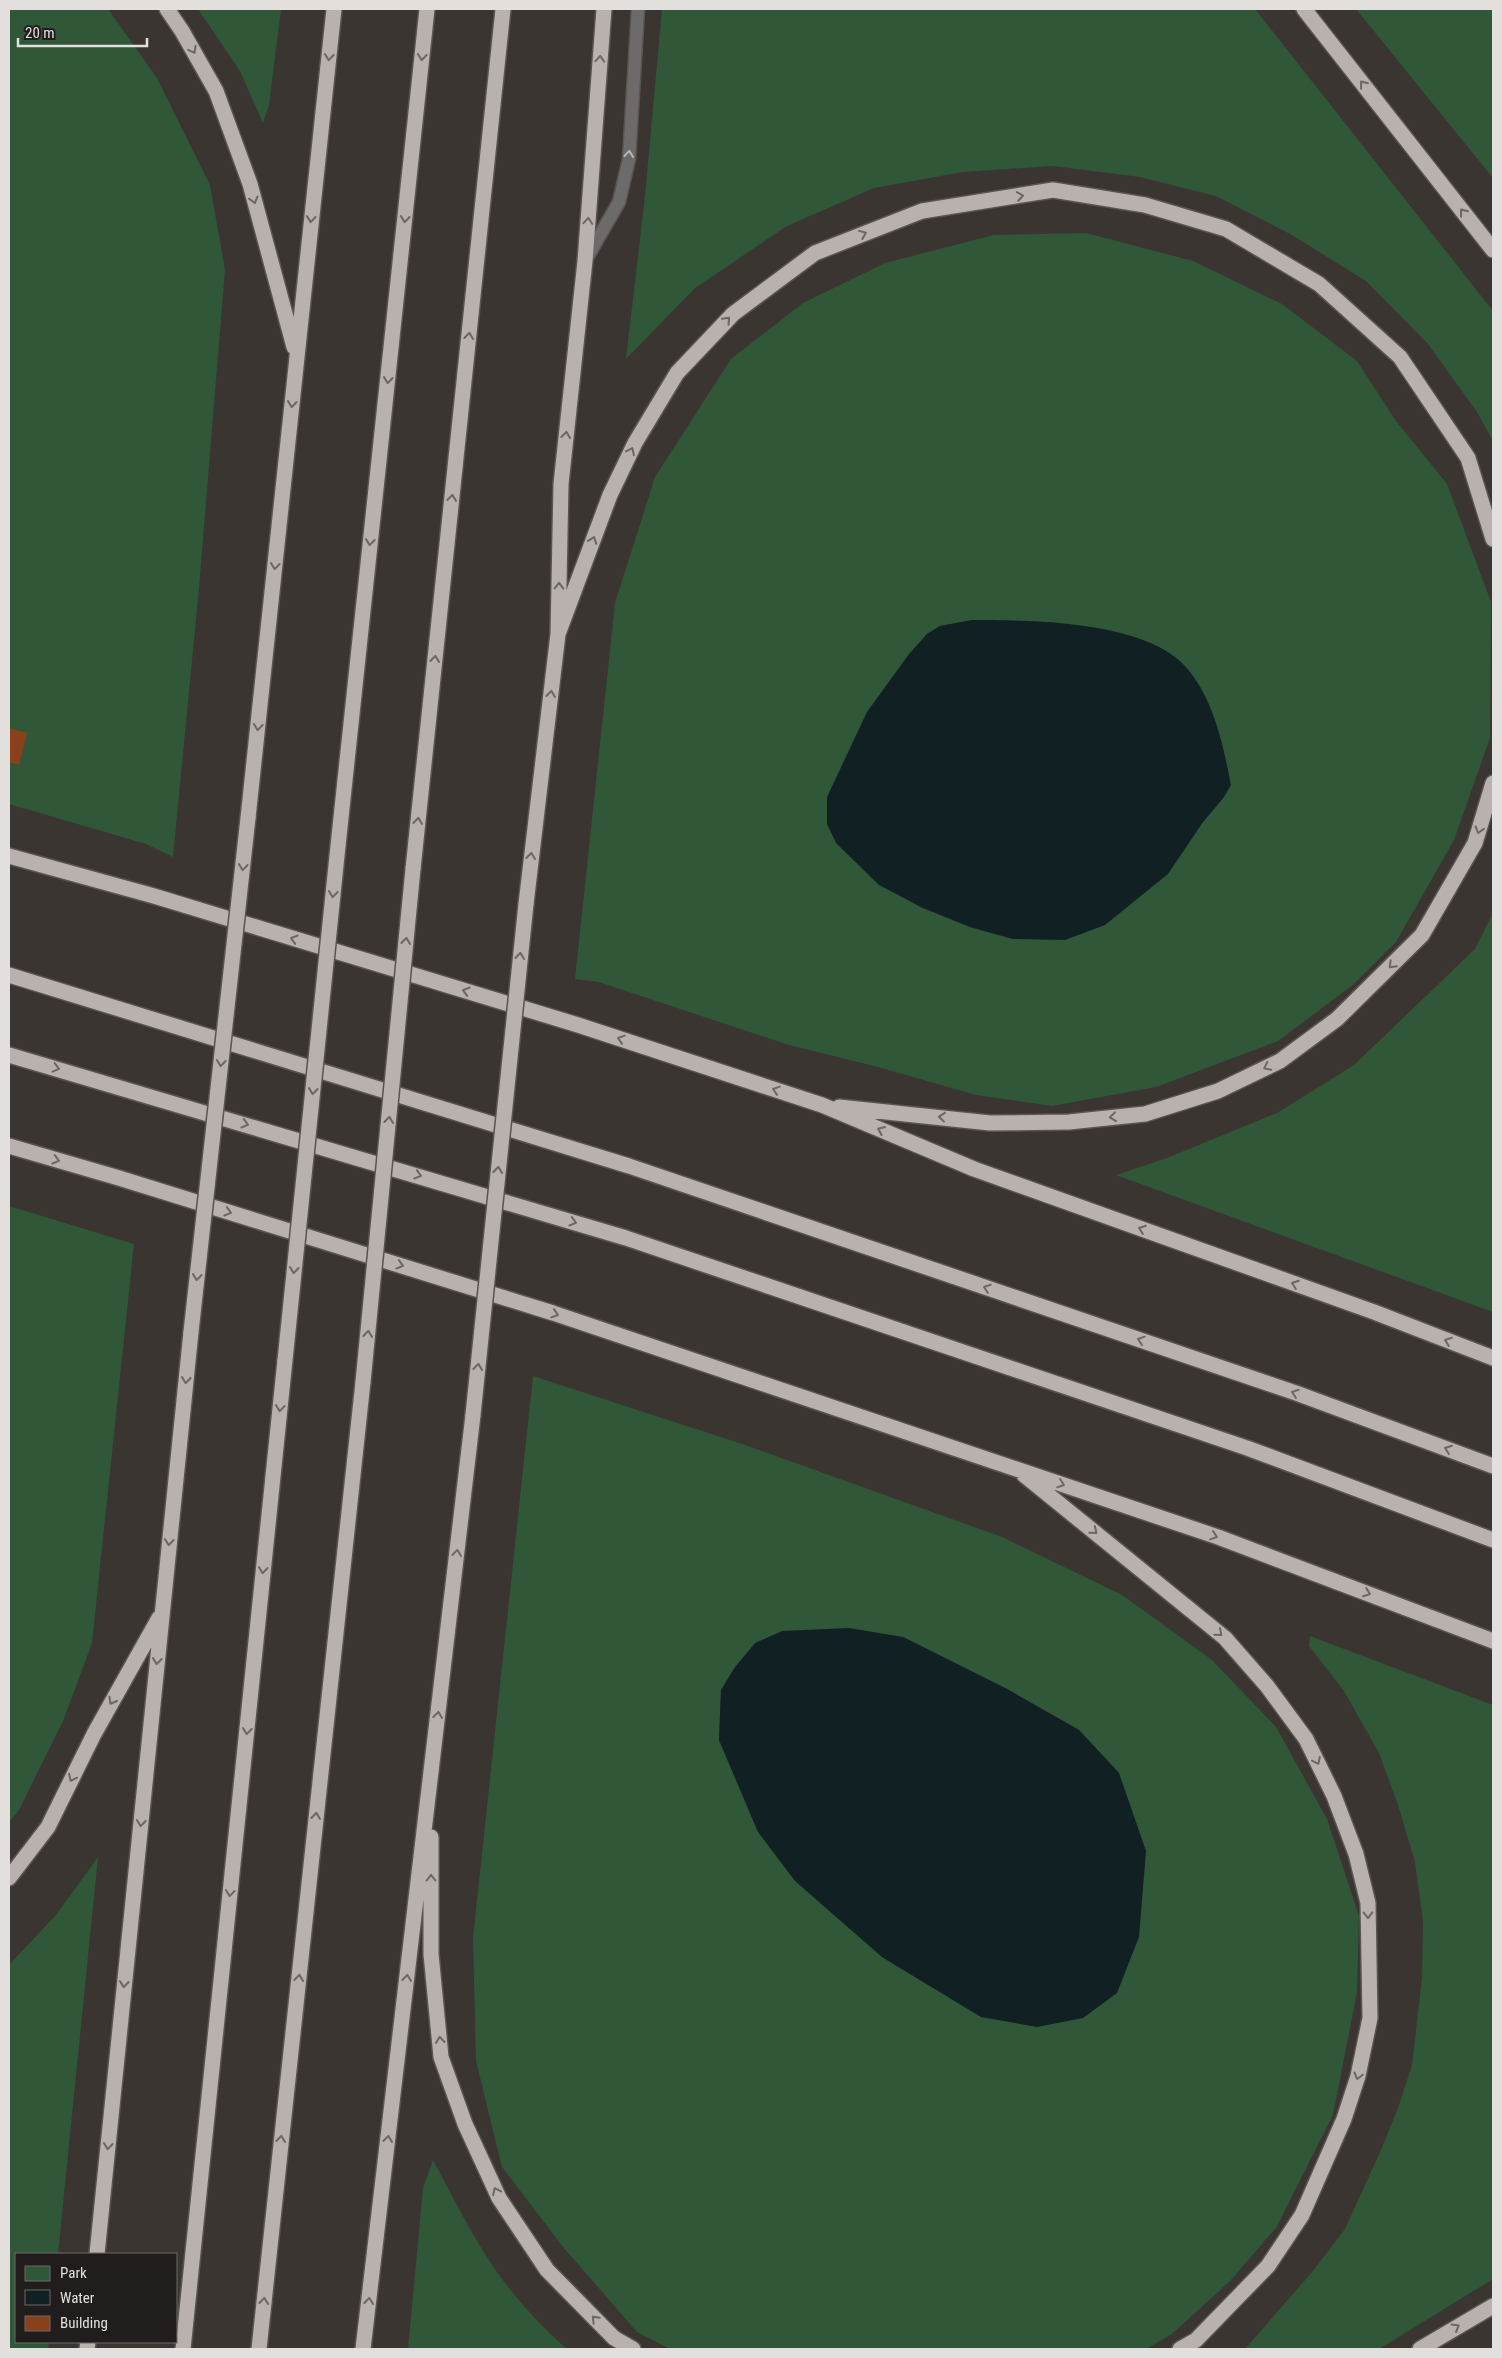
<svg xmlns="http://www.w3.org/2000/svg" width="1502" height="2358" viewBox="0 0 1502 2358" font-family="'Roboto Condensed',sans-serif">
<style>
.green{fill:#2f5738;fill-rule:evenodd}
.water{fill:#112123}
.building{fill:#88401d}
.lines{fill:none;stroke-linecap:round;stroke-linejoin:round}
.lane-casing{stroke:#595451;stroke-width:15}
.highway-casing{stroke:#595451;stroke-width:18}
.lane{stroke:#6d6b69;stroke-width:12}
.highway{stroke:#b8b1ad;stroke-width:15}
.highway-bridge-casing{stroke:#595451;stroke-width:18;stroke-linecap:butt}
.highway-bridge{stroke:#b8b1ad;stroke-width:15}
.oneway{stroke:#6c6764}
.oneway2{stroke:#b9b6b4}
</style>
<rect width="100%" height="100%" fill="#3b3532"/>
<path class="green" d="M 9,9 L 108,9 L 157,78 L 210,185 L 225,270 L 199,588 L 173,857 L 146,844 L 9,804 Z
M 198,9 L 281,9 L 269,105 L 263,123 L 240,71 Z
M 662,9 L 1255,9 L 1493,311 L 1493,441 L 1477,412 L 1428,344 L 1366,281 L 1292,235 L 1216,196 L 1140,177 L 1053,166 L 963,172 L 874,188 L 787,226 L 695,288 L 626,359 L 645,196 Z
M 1356,9 L 1493,9 L 1493,178 L 1369,25 Z
M 1086,233 L 1193,261 L 1282,304 L 1357,361 L 1396,421 L 1447,484 L 1491,602 L 1490,738 L 1454,840 L 1396,942 L 1354,984 L 1278,1041 L 1156,1087 L 1052,1106 L 976,1095 L 878,1067 L 789,1045 L 599,982 L 575,979 L 615,603 L 655,477 L 731,359 L 803,303 L 885,263 L 994,235 ZM 972,620 L 1060,623 L 1207,702 L 1223,746 L 1224,797 L 1203,822 L 1013,939 L 970,927 L 920,907 L 859,865 L 836,843 L 927,634 L 940,626 Z
M 1493,913 L 1493,1312 L 1116,1175 L 1167,1158 L 1277,1113 L 1354,1065 L 1475,949 Z
M 9,1206 L 134,1244 L 92,1643 L 63,1721 L 19,1810 L 9,1822 Z
M 533,1376 L 745,1445 L 1002,1537 L 1122,1595 L 1212,1660 L 1276,1727 L 1327,1819 L 1359,1916 L 1357,1992 L 1333,2115 L 1276,2228 L 1230,2281 L 1172,2334 L 1146,2349 L 670,2349 L 637,2332 L 563,2247 L 502,2167 L 476,2061 L 473,1938 ZM 903,1637 L 1007,1689 L 1079,1730 L 1119,1773 L 981,2017 L 882,1957 L 758,1832 L 719,1740 L 721,1690 Z
M 1310,1636 L 1493,1705 L 1493,2279 L 1379,2349 L 1245,2349 L 1313,2271 L 1345,2229 L 1380,2152 L 1397,2111 L 1412,2065 L 1422,1978 L 1423,1921 L 1415,1862 L 1398,1805 L 1379,1753 L 1344,1691 L 1309,1646 Z
M 98,1857 L 58,2254 L 16,2254 L 16,2342 L 49,2342 L 48,2349 L 9,2349 L 9,1965 L 56,1915 Z
M 433,2160 C 450,2191 466,2224 485,2254 C 507,2289 536,2322 567,2349 L 408,2349 L 423,2188 Z"/>
<path class="water" d="M 972,620 C 1029,620 1143,621 1184,665 C 1213,696 1223,744 1231,785 L 1224,797 L 1203,822 L 1168,874 L 1105,925 L 1065,940 L 1013,939 L 970,927 L 921,907 L 879,885 L 836,843 L 827,824 L 827,797 L 867,712 L 909,654 L 927,634 L 940,626 Z
M 849,1628 L 903,1637 L 1007,1689 L 1079,1730 L 1119,1773 L 1146,1851 L 1139,1937 L 1117,1993 L 1083,2018 L 1037,2027 L 981,2017 L 882,1957 L 795,1881 L 758,1832 L 719,1740 L 721,1690 L 735,1667 L 755,1643 L 782,1631 Z"/>
<path class="building" d="M 9,728 L 27,733 L 19,765 L 9,762 Z"/>
<g class="lines">
<defs>
<path id="lane" d="M 585,261 L 619,202 L 629,159 L 638,9"/>
<path id="highway" d="M 167,9 L 182,31 L 216,91 L 250,184 L 294,347
M 1304,9 L 1493,250
M 558,634 L 610,495 L 635,443 L 677,373 L 733,314 L 815,253 L 922,211 L 1053,190 L 1145,205 L 1226,229 L 1319,284 L 1400,357 L 1468,458 L 1493,539
M 248,818 L 334,9
M 338,846 L 427,9
M 9,856 L 154,896 L 578,1025 L 822,1105 L 974,1169 L 1374,1312 L 1493,1358
M 413,869 L 503,9
M 526,904 L 558,634 L 561,484 L 585,261 L 604,9
M 9,975 L 629,1166 L 1296,1393 L 1493,1466
M 9,1055 L 626,1238 L 1247,1448 L 1493,1540
M 839,1107 L 990,1123 L 1069,1122 L 1145,1114 L 1218,1091 L 1280,1061 L 1337,1019 L 1422,935 L 1475,843 L 1493,783
M 9,1146 L 119,1178 L 553,1313 L 1218,1537 L 1493,1641
M 1024,1475 L 1225,1638 L 1267,1686 L 1306,1739 L 1334,1796 L 1356,1854 L 1368,1903 L 1370,2018 L 1358,2076 L 1344,2119 L 1302,2215 L 1268,2266 L 1196,2340 L 1180,2349
M 431,1837 L 431,1954 L 441,2057 L 465,2124 L 499,2198 L 547,2270 L 614,2338 L 633,2349
M 9,1878 L 48,1827 L 94,1734 L 159,1618
M 97,2254 L 191,1332
M 87,2349 L 88,2342
M 183,2349 L 285,1360
M 259,2349 L 363,1382
M 363,2349 L 473,1415
M 1420,2349 L 1493,2306"/>
</defs>
<use href="#lane" class="lane-casing"/>
<use href="#highway" class="highway-casing"/>
<use href="#lane" class="lane"/>
<use href="#highway" class="highway"/>
<defs>
<path id="highway-bridge" d="M 191,1332 L 248,818
M 285,1360 L 338,846
M 363,1382 L 413,869
M 473,1415 L 526,904"/>
</defs>
<use href="#highway-bridge" class="highway-bridge-casing"/>
<use href="#highway-bridge" class="highway-bridge"/>
</g>
<defs><path id="oneway-chevron" d="M-2-3.5L2.5 0L-2 3.5" fill="none" stroke-width="1.6" stroke-linecap="round" stroke-linejoin="round" transform="scale(1.25)"/></defs>
<g class="oneway">
<use href="#oneway-chevron" transform="translate(193 50) rotate(61)"/>
<use href="#oneway-chevron" transform="translate(329 57) rotate(96)"/>
<use href="#oneway-chevron" transform="translate(422 57) rotate(96)"/>
<use href="#oneway-chevron" transform="translate(600 59) rotate(-86)"/>
<use href="#oneway-chevron" transform="translate(1363 84) rotate(-128)"/>
<use href="#oneway-chevron" transform="translate(1020 196) rotate(-9)"/>
<use href="#oneway-chevron" transform="translate(254 200) rotate(75)"/>
<use href="#oneway-chevron" transform="translate(1463 212) rotate(-128)"/>
<use href="#oneway-chevron" transform="translate(311 219) rotate(96)"/>
<use href="#oneway-chevron" transform="translate(405 219) rotate(96)"/>
<use href="#oneway-chevron" transform="translate(588 221) rotate(-86)"/>
<use href="#oneway-chevron" transform="translate(863 234) rotate(-22)"/>
<use href="#oneway-chevron" transform="translate(727 320) rotate(-47)"/>
<use href="#oneway-chevron" transform="translate(469 336) rotate(-84)"/>
<use href="#oneway-chevron" transform="translate(388 380) rotate(96)"/>
<use href="#oneway-chevron" transform="translate(292 404) rotate(96)"/>
<use href="#oneway-chevron" transform="translate(566 435) rotate(-84)"/>
<use href="#oneway-chevron" transform="translate(631 451) rotate(-65)"/>
<use href="#oneway-chevron" transform="translate(452 498) rotate(-84)"/>
<use href="#oneway-chevron" transform="translate(593 540) rotate(-70)"/>
<use href="#oneway-chevron" transform="translate(370 542) rotate(96)"/>
<use href="#oneway-chevron" transform="translate(275 566) rotate(96)"/>
<use href="#oneway-chevron" transform="translate(559 586) rotate(-89)"/>
<use href="#oneway-chevron" transform="translate(435 659) rotate(-84)"/>
<use href="#oneway-chevron" transform="translate(551 694) rotate(-83)"/>
<use href="#oneway-chevron" transform="translate(258 727) rotate(96)"/>
<use href="#oneway-chevron" transform="translate(418 821) rotate(-84)"/>
<use href="#oneway-chevron" transform="translate(1479 830) rotate(107)"/>
<use href="#oneway-chevron" transform="translate(531 856) rotate(-83)"/>
<use href="#oneway-chevron" transform="translate(243 867) rotate(96)"/>
<use href="#oneway-chevron" transform="translate(333 894) rotate(96)"/>
<use href="#oneway-chevron" transform="translate(294 939) rotate(-163)"/>
<use href="#oneway-chevron" transform="translate(406 941) rotate(-84)"/>
<use href="#oneway-chevron" transform="translate(520 956) rotate(-84)"/>
<use href="#oneway-chevron" transform="translate(1392 965) rotate(135)"/>
<use href="#oneway-chevron" transform="translate(466 991) rotate(-163)"/>
<use href="#oneway-chevron" transform="translate(621 1039) rotate(-162)"/>
<use href="#oneway-chevron" transform="translate(221 1063) rotate(96)"/>
<use href="#oneway-chevron" transform="translate(1267 1067) rotate(154)"/>
<use href="#oneway-chevron" transform="translate(56 1068) rotate(15)"/>
<use href="#oneway-chevron" transform="translate(776 1090) rotate(-162)"/>
<use href="#oneway-chevron" transform="translate(313 1091) rotate(96)"/>
<use href="#oneway-chevron" transform="translate(942 1117) rotate(-174)"/>
<use href="#oneway-chevron" transform="translate(1113 1117) rotate(174)"/>
<use href="#oneway-chevron" transform="translate(389 1120) rotate(-84)"/>
<use href="#oneway-chevron" transform="translate(245 1124) rotate(17)"/>
<use href="#oneway-chevron" transform="translate(881 1130) rotate(-157)"/>
<use href="#oneway-chevron" transform="translate(56 1160) rotate(16)"/>
<use href="#oneway-chevron" transform="translate(498 1170) rotate(-84)"/>
<use href="#oneway-chevron" transform="translate(418 1175) rotate(17)"/>
<use href="#oneway-chevron" transform="translate(228 1212) rotate(17)"/>
<use href="#oneway-chevron" transform="translate(573 1222) rotate(17)"/>
<use href="#oneway-chevron" transform="translate(1142 1229) rotate(-160)"/>
<use href="#oneway-chevron" transform="translate(400 1265) rotate(17)"/>
<use href="#oneway-chevron" transform="translate(294 1270) rotate(96)"/>
<use href="#oneway-chevron" transform="translate(197 1277) rotate(96)"/>
<use href="#oneway-chevron" transform="translate(1295 1284) rotate(-160)"/>
<use href="#oneway-chevron" transform="translate(987 1288) rotate(-161)"/>
<use href="#oneway-chevron" transform="translate(555 1314) rotate(18)"/>
<use href="#oneway-chevron" transform="translate(368 1334) rotate(-84)"/>
<use href="#oneway-chevron" transform="translate(1141 1340) rotate(-161)"/>
<use href="#oneway-chevron" transform="translate(1448 1341) rotate(-159)"/>
<use href="#oneway-chevron" transform="translate(478 1367) rotate(-84)"/>
<use href="#oneway-chevron" transform="translate(186 1380) rotate(96)"/>
<use href="#oneway-chevron" transform="translate(1295 1393) rotate(-161)"/>
<use href="#oneway-chevron" transform="translate(280 1408) rotate(96)"/>
<use href="#oneway-chevron" transform="translate(1448 1449) rotate(-160)"/>
<use href="#oneway-chevron" transform="translate(1061 1484) rotate(19)"/>
<use href="#oneway-chevron" transform="translate(1094 1531) rotate(39)"/>
<use href="#oneway-chevron" transform="translate(1214 1536) rotate(19)"/>
<use href="#oneway-chevron" transform="translate(169 1542) rotate(96)"/>
<use href="#oneway-chevron" transform="translate(457 1553) rotate(-83)"/>
<use href="#oneway-chevron" transform="translate(263 1570) rotate(96)"/>
<use href="#oneway-chevron" transform="translate(1367 1593) rotate(21)"/>
<use href="#oneway-chevron" transform="translate(1219 1633) rotate(41)"/>
<use href="#oneway-chevron" transform="translate(157 1661) rotate(96)"/>
<use href="#oneway-chevron" transform="translate(112 1701) rotate(120)"/>
<use href="#oneway-chevron" transform="translate(438 1715) rotate(-83)"/>
<use href="#oneway-chevron" transform="translate(247 1731) rotate(96)"/>
<use href="#oneway-chevron" transform="translate(1317 1761) rotate(64)"/>
<use href="#oneway-chevron" transform="translate(72 1778) rotate(116)"/>
<use href="#oneway-chevron" transform="translate(316 1816) rotate(-84)"/>
<use href="#oneway-chevron" transform="translate(141 1823) rotate(96)"/>
<use href="#oneway-chevron" transform="translate(431 1878) rotate(-90)"/>
<use href="#oneway-chevron" transform="translate(230 1893) rotate(96)"/>
<use href="#oneway-chevron" transform="translate(1368 1915) rotate(89)"/>
<use href="#oneway-chevron" transform="translate(299 1978) rotate(-84)"/>
<use href="#oneway-chevron" transform="translate(407 1978) rotate(-83)"/>
<use href="#oneway-chevron" transform="translate(124 1984) rotate(96)"/>
<use href="#oneway-chevron" transform="translate(440 2040) rotate(-96)"/>
<use href="#oneway-chevron" transform="translate(1358 2076) rotate(105)"/>
<use href="#oneway-chevron" transform="translate(281 2139) rotate(-84)"/>
<use href="#oneway-chevron" transform="translate(388 2139) rotate(-83)"/>
<use href="#oneway-chevron" transform="translate(108 2146) rotate(96)"/>
<use href="#oneway-chevron" transform="translate(496 2191) rotate(-115)"/>
<use href="#oneway-chevron" transform="translate(264 2301) rotate(-84)"/>
<use href="#oneway-chevron" transform="translate(369 2301) rotate(-83)"/>
<use href="#oneway-chevron" transform="translate(595 2319) rotate(-135)"/>
<use href="#oneway-chevron" transform="translate(1456 2327) rotate(-31)"/>
</g>
<use class="oneway2" href="#oneway-chevron" transform="translate(629 154) rotate(-84)"/>
<rect width="1502" height="2358" fill="none" stroke="#e2dfdd" stroke-width="20"/>
<rect x="15" y="2253" width="162" height="90" fill="#201d1c" stroke="#6e6b69"/>
<rect x="25" y="2266" width="25" height="15" fill="#2f5738" stroke="#6e6b69"/>
<text x="60" y="2278" font-size="15" fill="#e2dfdd">Park</text>
<rect x="25" y="2290" width="25" height="15" fill="#112123" stroke="#6e6b69"/>
<text x="60" y="2303" font-size="15" fill="#e2dfdd">Water</text>
<rect x="25" y="2316" width="25" height="15" fill="#88401d" stroke="#6e6b69"/>
<text x="60" y="2328" font-size="15" fill="#e2dfdd">Building</text>
<path d="M18 38v8h129v-8" fill="none" stroke="#e2dfdd" stroke-width="2.5"/>
<text x="25" y="38" font-size="15" fill="#e2dfdd" stroke="#201d1c" stroke-width="4" paint-order="stroke">20 m</text>
</svg>
